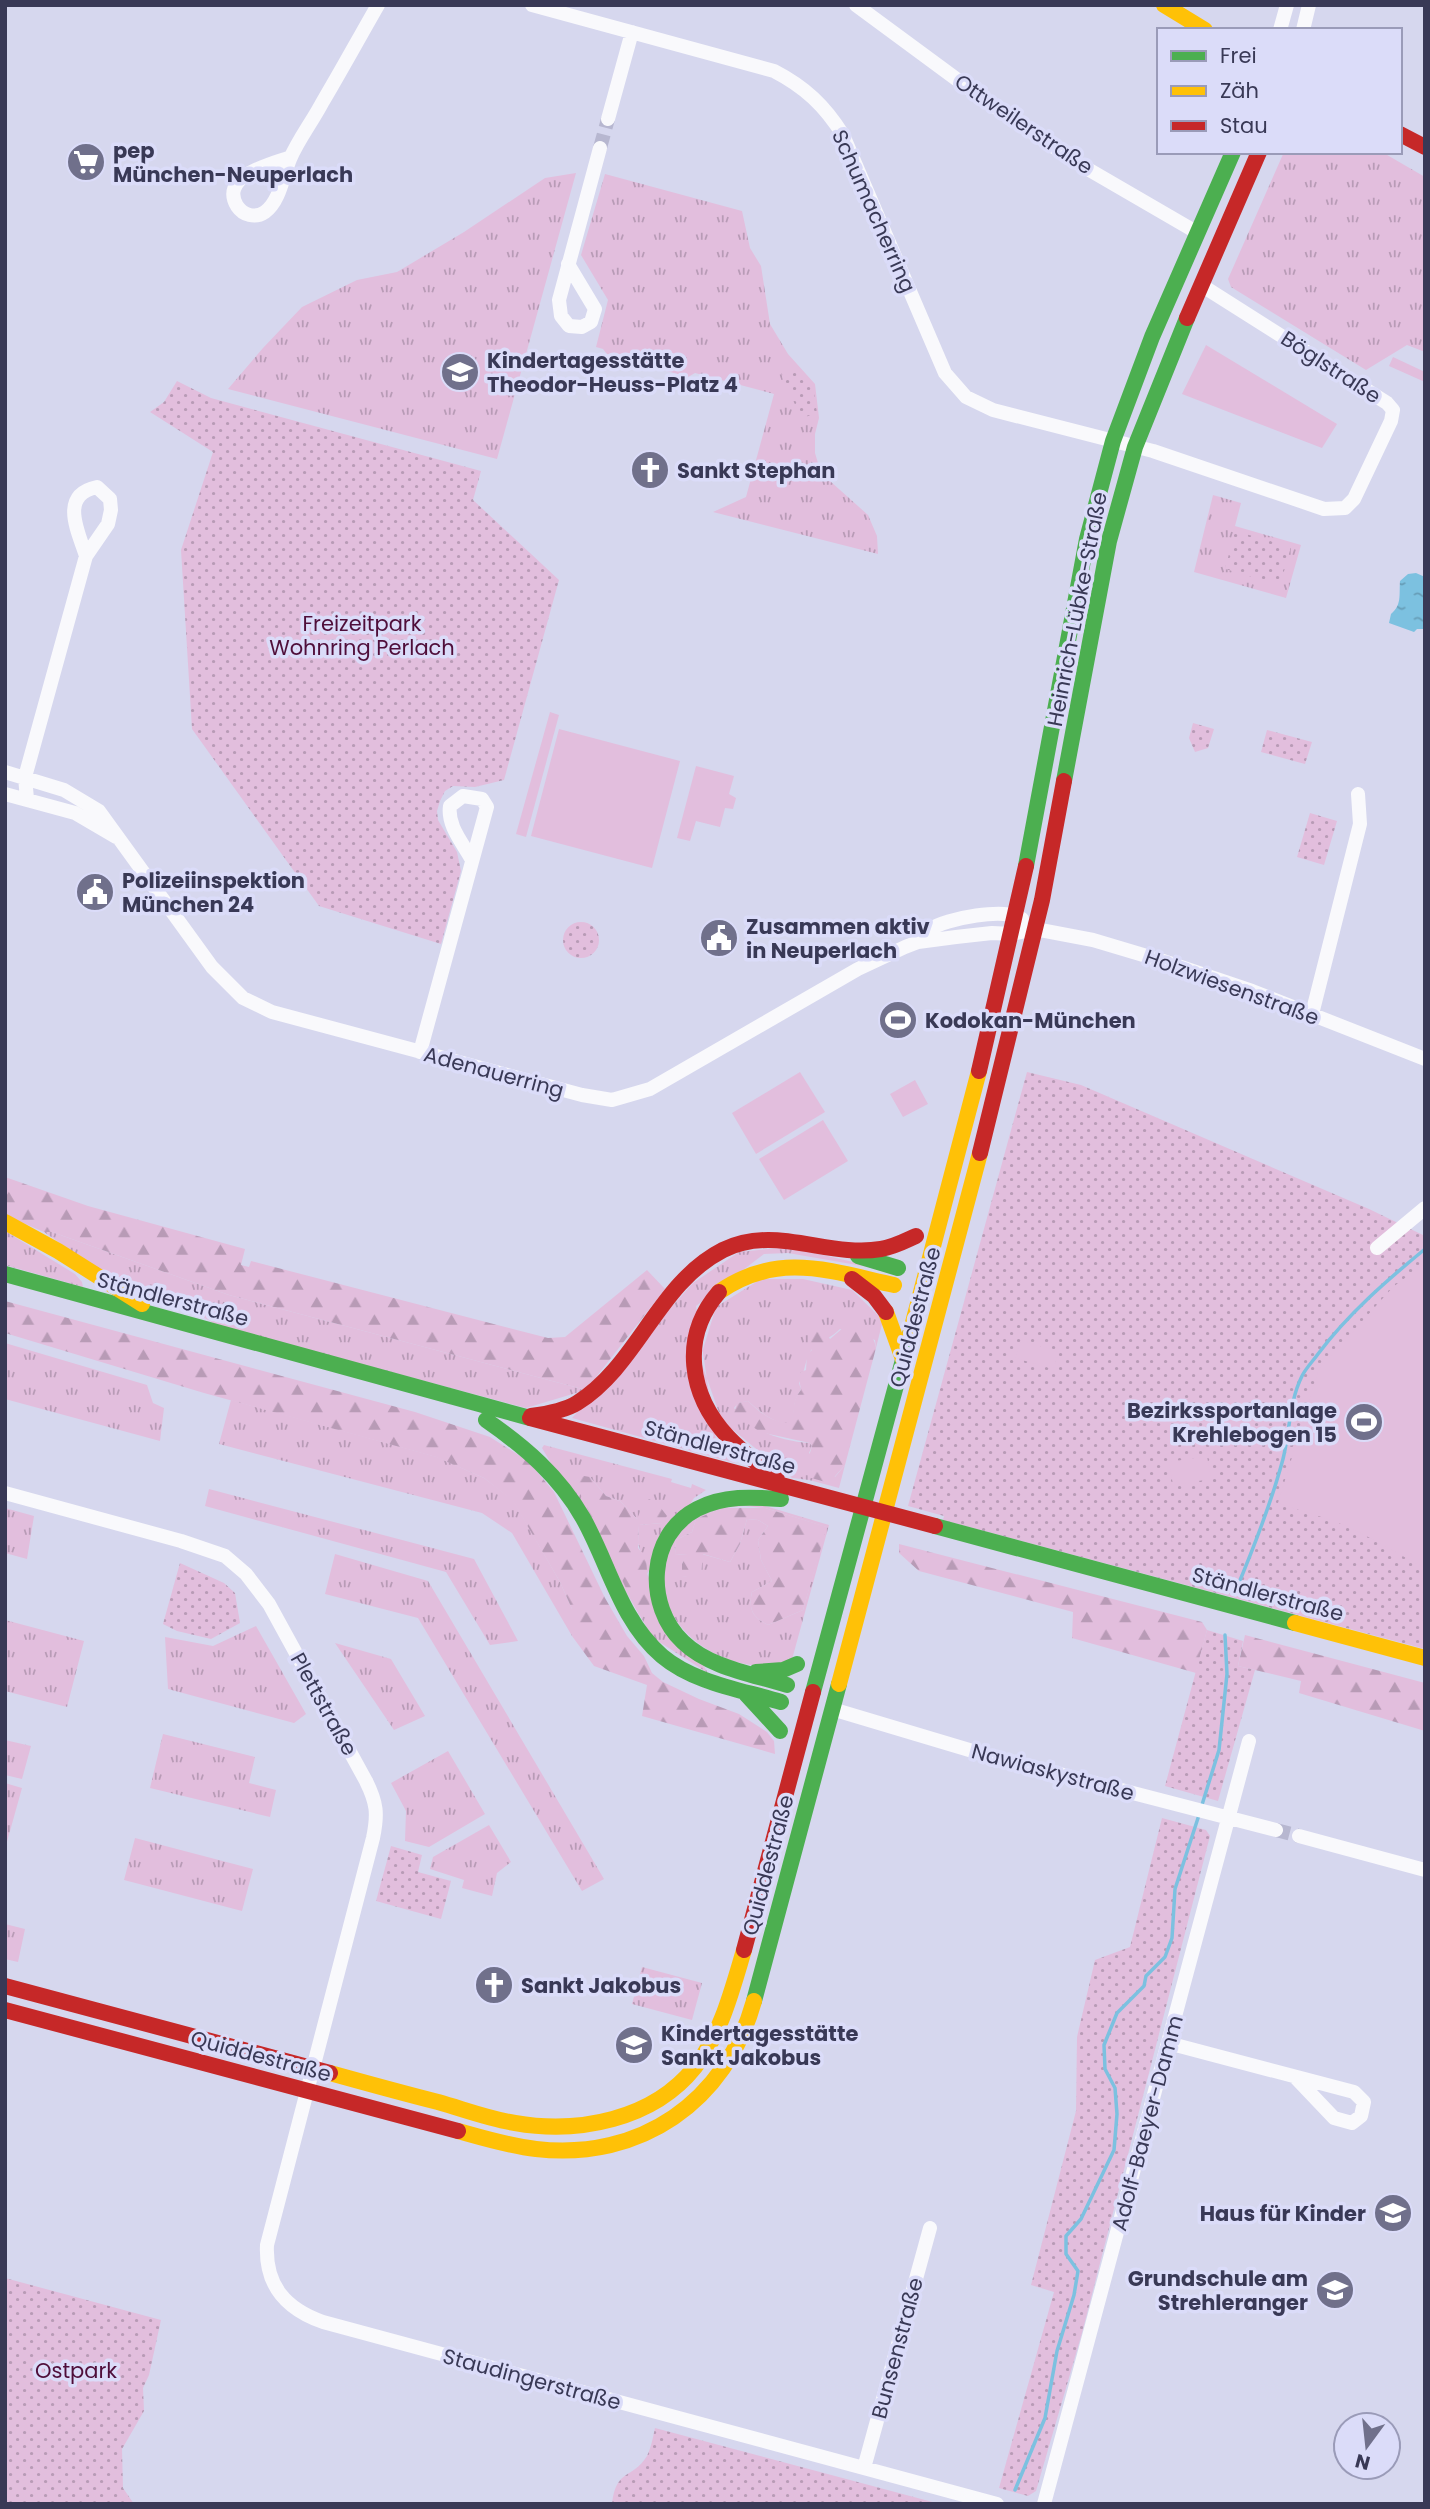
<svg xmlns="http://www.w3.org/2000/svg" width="1430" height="2509" viewBox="0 0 1430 2509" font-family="Poppins,sans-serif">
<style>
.grass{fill:url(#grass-tufts);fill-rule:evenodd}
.forest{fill:url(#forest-firs)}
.park{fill:url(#park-dots)}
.garden{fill:#e2bedd}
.water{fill:url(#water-ripples)}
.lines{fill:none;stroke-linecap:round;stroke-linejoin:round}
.stream{stroke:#7cc1e0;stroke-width:3.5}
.street-tunnel{stroke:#b7b7d0;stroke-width:14;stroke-dasharray:14 7;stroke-linecap:butt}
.street{stroke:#f9f9fc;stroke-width:14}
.fast{stroke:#4caf50;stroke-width:16}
.slow{stroke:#ffc107;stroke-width:16}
.jam{stroke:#c62828;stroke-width:16}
.labels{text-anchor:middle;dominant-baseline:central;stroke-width:7;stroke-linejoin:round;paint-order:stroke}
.street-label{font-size:21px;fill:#393956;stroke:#dbdcf9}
.poi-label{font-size:21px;font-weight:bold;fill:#393956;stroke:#dbdcf9;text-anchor:start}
.park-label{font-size:21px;fill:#4f0e3a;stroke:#dbdcf9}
</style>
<defs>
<pattern id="grass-tufts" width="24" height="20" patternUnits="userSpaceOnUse" patternTransform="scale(1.75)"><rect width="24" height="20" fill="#e2bedd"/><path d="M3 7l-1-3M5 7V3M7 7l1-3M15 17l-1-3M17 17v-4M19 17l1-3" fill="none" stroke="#b89bb6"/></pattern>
<pattern id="forest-firs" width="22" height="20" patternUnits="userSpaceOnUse" patternTransform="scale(1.75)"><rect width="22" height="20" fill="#e2bedd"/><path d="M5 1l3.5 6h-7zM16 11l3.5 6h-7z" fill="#b89bb6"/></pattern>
<pattern id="park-dots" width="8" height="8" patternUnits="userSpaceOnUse" patternTransform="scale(1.75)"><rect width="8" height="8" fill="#e2bedd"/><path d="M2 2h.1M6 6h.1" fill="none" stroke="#b89bb6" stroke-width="1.8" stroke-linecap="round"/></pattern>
<pattern id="water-ripples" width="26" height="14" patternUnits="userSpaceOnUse" patternTransform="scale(1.75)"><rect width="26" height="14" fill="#7cc1e0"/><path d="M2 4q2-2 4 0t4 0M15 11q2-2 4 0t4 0" fill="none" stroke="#679eb8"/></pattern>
</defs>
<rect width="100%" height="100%" fill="#d6d7ee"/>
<path class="grass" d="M 1284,152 L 1382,152 L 1425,177 L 1425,352 L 1407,345 L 1366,370 L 1231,287 L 1228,279 Z
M 576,173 L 497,459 L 228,389 L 263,348 L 302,307 L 357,280 L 397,272 L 464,232 L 545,178 Z
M 605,174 L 742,211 L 750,248 L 761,266 L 770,324 L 788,354 L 815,384 L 819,418 L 815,434 L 815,453 L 821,473 L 868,515 L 877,536 L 878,554 L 713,512 L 746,497 L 774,394 L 695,373 L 688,377 L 607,354 L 603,349 L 596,347 L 608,300 L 581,255 Z
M 1213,495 L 1241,503 L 1235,526 L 1301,545 L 1286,598 L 1194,572 Z
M 5,1231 L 75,1274 L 82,1282 L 83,1287 L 5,1265 Z
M 44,1232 L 52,1232 L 229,1295 L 586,1390 L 526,1408 L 218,1326 C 192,1307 164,1308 137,1293 C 105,1276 75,1253 44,1232 Z
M 788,1247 L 897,1272 L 788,1253 L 764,1254 L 696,1306 L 716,1440 L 735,1463 L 572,1418 L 693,1283 L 739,1252 Z
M 761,1279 L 803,1279 L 852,1290 L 883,1320 L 876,1348 L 875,1340 L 840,1329 C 832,1337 824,1340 815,1346 C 805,1354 806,1371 799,1383 L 801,1390 C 790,1404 798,1412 789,1424 C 773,1423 759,1411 748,1401 L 738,1403 L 734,1408 C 754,1432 780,1441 810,1443 L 812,1446 L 809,1453 L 835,1477 L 845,1465 L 839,1488 L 809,1480 L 792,1478 L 722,1421 L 700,1359 L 716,1307 Z
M 5,1343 L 147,1385 L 153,1403 L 164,1408 L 160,1441 L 5,1399 Z
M 231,1400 L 437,1457 L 484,1478 L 513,1500 L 560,1582 L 572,1609 L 572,1636 L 512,1533 L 482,1513 L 219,1444 Z
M 544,1445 L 672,1479 L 671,1482 L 691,1488 L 692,1484 L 706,1490 L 694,1498 L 647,1574 L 708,1673 L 653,1638 L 542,1448 ZM 590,1477 L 606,1496 L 620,1501 L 637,1519 L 657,1504 L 662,1523 L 639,1525 L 638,1543 L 641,1553 L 577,1480 Z
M 209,1489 L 474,1559 L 518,1641 L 490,1645 L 446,1572 L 205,1506 Z
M 743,1503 L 759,1504 L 829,1525 L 791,1663 C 782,1664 772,1667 764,1666 C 707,1665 650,1618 666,1558 C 670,1540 684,1520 701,1512 C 714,1505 729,1504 743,1503 ZM 745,1506 L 765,1508 L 826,1527 L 803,1610 L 768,1625 C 753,1617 748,1610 752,1592 L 772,1581 L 761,1560 L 758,1540 L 768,1526 L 758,1520 L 747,1519 L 740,1544 L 730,1562 L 702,1554 L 701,1573 L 693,1577 L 682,1576 L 682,1564 L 688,1555 L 675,1554 L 676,1540 L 692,1532 L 696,1519 L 722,1508 Z
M 5,1508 L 34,1516 L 27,1559 L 5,1553 Z
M 335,1554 L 428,1581 L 604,1879 L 582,1891 L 418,1618 L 325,1594 Z
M 5,1620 L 84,1641 L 67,1707 L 5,1691 Z
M 256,1626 L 306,1714 L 294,1723 L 168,1689 L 165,1637 L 213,1646 Z
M 335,1643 L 391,1659 L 425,1716 L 394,1730 Z
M 163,1734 L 255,1757 L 249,1783 L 276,1790 L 270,1817 L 150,1788 Z
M 5,1740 L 31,1746 L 22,1779 L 5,1775 Z
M 448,1751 L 485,1814 L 429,1847 L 405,1841 L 406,1811 L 391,1783 Z
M 5,1783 L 22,1788 L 5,1849 Z
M 489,1825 L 511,1862 L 497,1873 L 492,1896 L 462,1888 L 464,1880 L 430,1869 L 433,1857 Z
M 135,1838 L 253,1869 L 242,1911 L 124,1880 Z
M 5,1924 L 25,1929 L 18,1962 L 5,1959 Z
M 642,1967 L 702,1983 L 692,2020 L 632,2004 Z"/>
<path class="forest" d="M 5,1177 L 88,1206 L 245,1249 L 241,1265 L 249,1267 L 251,1261 L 548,1338 L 565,1337 L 647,1270 L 665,1289 L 586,1390 L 229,1295 L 52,1232 L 44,1232 L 5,1215 Z
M 5,1301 L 415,1412 L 490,1437 L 528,1461 L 554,1492 L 605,1598 L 627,1636 L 644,1656 L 652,1673 L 663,1682 L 699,1699 L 739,1714 L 767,1732 L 774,1741 L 775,1754 L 642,1716 L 647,1685 L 594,1666 L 572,1636 L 572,1609 L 560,1582 L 513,1501 L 484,1478 L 436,1457 L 204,1393 L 5,1333 Z
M 844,1327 C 859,1328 874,1331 876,1348 L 845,1465 L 829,1483 L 808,1477 L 807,1463 L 812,1446 L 810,1443 L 760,1432 L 734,1413 L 737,1403 L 748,1401 C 759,1412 773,1423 789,1423 C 797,1412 790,1403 801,1390 L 799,1378 L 801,1372 L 806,1370 L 807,1354 L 812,1350 L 808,1343 L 809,1335 L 818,1328 L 824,1330 L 830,1339 Z
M 584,1476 L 590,1477 L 606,1496 L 620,1501 L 637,1519 L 642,1507 L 649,1499 L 654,1499 L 667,1516 L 662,1523 L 639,1525 L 638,1548 L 646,1558 L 650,1609 L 649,1614 L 645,1616 L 639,1615 L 576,1485 L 577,1480 Z
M 722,1508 L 765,1508 L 827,1527 L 803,1610 L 768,1625 C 753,1617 748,1610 752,1592 L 772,1581 L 761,1560 L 758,1540 L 768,1526 L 758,1520 L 747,1519 L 740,1544 L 730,1562 L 703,1554 L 701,1574 L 693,1578 L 682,1576 L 682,1564 L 687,1555 L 675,1554 L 676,1540 L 692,1532 L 696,1519 Z
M 899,1544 L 1202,1622 L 1207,1630 L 1196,1673 L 1072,1638 L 1073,1612 L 919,1571 L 899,1553 Z
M 1245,1635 L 1425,1683 L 1425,1731 L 1299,1693 L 1301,1681 L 1238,1666 Z"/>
<path class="park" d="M 798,368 L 813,386 L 817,413 L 802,418 L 783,381 L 781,371 Z
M 177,381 L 211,398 L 481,471 L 473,500 L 559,580 L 504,780 L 475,787 L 453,786 L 445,791 L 440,801 L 437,811 L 438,820 L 457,852 L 461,871 L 441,944 L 319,906 L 192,729 L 181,550 L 213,452 L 150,412 L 164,402 Z
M 1235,531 L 1291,547 L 1280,585 L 1225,569 Z
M 1193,723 L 1214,729 L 1208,748 L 1195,752 L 1189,738 Z
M 1267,730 L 1312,742 L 1305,764 L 1261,752 Z
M 1310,813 L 1337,821 L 1324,865 L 1297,857 Z
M563 940a18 18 0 1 1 36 0a18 18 0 1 1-36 0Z
M 1027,1072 L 1081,1085 L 1369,1209 L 1425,1236 L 1425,1649 L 943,1520 L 944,1516 L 908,1506 Z
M 180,1563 L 224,1583 L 235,1593 L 240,1623 L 211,1639 L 177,1631 L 163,1624 Z
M 1207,1630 L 1243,1641 L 1238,1666 L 1255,1670 L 1218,1801 L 1165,1786 Z
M 1162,1818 L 1206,1830 L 1210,1836 L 1082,2333 L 1036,2491 L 1028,2496 L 999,2488 L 1054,2292 L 1031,2285 L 1076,2111 L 1077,2037 L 1095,1960 L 1130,1947 Z
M 391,1846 L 422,1855 L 418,1872 L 451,1881 L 441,1919 L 376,1901 Z
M 5,2278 L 161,2320 L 149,2375 L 143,2388 L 144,2411 L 122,2449 L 123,2488 L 134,2504 L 5,2504 Z
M 655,2428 L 940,2504 L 612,2504 C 616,2468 632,2480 647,2456 C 651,2448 653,2437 655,2428 Z"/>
<path class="garden" d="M 1206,345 L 1337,424 L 1322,448 L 1182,394 Z
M 1393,357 L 1425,372 L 1425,382 L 1389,366 Z
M 550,712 L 559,715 L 526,837 L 516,834 Z
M 559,729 L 680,761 L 652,868 L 531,836 Z
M 696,766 L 734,776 L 729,794 L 736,798 L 733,809 L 725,808 L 720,827 L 696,821 L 690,841 L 677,838 Z
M 800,1072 L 825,1112 L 756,1154 L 732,1113 Z
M 915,1080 L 928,1104 L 903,1117 L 890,1094 Z
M 823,1120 L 848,1161 L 784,1200 L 759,1159 Z
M 1425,1263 L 1425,1568 C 1395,1553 1367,1534 1336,1522 C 1317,1515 1297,1510 1278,1503 L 1319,1369 L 1393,1287 Z
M 1021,1340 L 1059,1352 L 1053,1369 L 1015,1358 Z
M 1207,1456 L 1211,1479 L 1173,1485 L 1169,1462 Z"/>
<path class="water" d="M 1416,573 L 1425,577 L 1425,629 L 1417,629 L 1414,632 L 1389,623 L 1391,614 C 1402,605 1399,595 1400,581 L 1408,574 Z"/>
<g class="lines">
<path class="stream" d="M 1236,1590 C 1254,1547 1271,1504 1283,1459 C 1290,1431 1289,1402 1302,1376 C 1306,1368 1313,1361 1318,1354 C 1348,1314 1386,1281 1425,1249
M 1201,1808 L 1219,1750 L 1227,1674 L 1225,1635
M 1015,2490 L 1045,2418 L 1057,2351 L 1074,2295 L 1078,2271 L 1066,2254 L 1066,2236 L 1081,2219 L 1114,2150 L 1117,2114 L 1115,2088 L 1105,2069 L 1104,2045 L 1117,2013 L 1144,1986 L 1146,1976 L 1165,1957 L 1172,1938 L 1175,1889 L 1199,1815"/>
<path class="street-tunnel" d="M 600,148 L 608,119
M 1276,1830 L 1299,1836"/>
<path class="street" d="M 532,5 L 774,71 C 805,87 825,106 843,135 L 945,373 L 966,397 L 993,410 L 1153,451 L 1324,509 L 1345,508 L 1354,499 L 1391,421 L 1393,410 L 1387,403 L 1201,285
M 856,5 L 978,95 L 1074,161 L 1198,233
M 1280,30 L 1287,5
M 1303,30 L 1309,5
M 608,119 L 632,32
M 291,157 C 271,164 219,176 237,206 C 243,215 255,219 265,212 C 280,201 283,176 290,159 C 298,140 312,122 322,103 C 341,71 359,38 378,5
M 568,264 L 595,309 L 591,322 L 582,327 L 569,326 L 561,316 L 559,300 L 600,148
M 5,772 L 64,790 L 99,811 L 212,967 L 243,998 L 272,1012 L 582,1095 L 612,1100 L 650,1089 L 858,969 L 905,947 L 918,942 L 956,937 L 992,933 L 1012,934 L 1035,929 L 1093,940 L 1160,960 L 1252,991 L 1425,1059
M 5,794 L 75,813 L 116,837
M 27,799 L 25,777 L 86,556 L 108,524 L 111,510 L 110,499 L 97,487 C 59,495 78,531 86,556
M 918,942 C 921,939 925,932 929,930 C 946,918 1007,907 1022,919
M 1312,1014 L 1360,824 L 1358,794
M 420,1052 L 487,807 L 482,799 L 463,796 L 450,806 C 447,826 463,843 472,860
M 1377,1248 L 1425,1208
M 5,1493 L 181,1541 L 225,1556 L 246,1574 L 269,1604 L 366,1781 C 377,1803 378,1814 373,1838 L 267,2245 C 265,2286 286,2309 323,2322 L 997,2504
M 832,1709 L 986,1755 L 1276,1830
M 1299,1836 L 1425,1870
M 1168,2043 L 1354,2092 L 1364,2102 L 1361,2116 L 1352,2123 L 1334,2118 L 1295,2077
M 864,2468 L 930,2228
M 1044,2504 L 1249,1741"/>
<path class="fast" d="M 1064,781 L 1109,541 L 1135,447 L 1187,318
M 1026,866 L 1087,539 L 1113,441 L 1152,337 L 1233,152
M 858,1256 L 898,1268
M 5,1274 L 530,1418
M 486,1420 C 525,1447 559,1476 583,1518 C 609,1564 620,1620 662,1656 C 694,1683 742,1690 781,1702
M 781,1499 C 752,1497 724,1495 697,1509 C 647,1535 645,1606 683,1642 C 710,1668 753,1674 787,1685
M 935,1526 L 1295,1623
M 756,1672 L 783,1670 L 797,1664
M 813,1692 L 910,1334
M 746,1694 L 780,1731
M 754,2001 L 839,1684"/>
<path class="slow" d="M 1164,5 L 1205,30
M 5,1222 L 58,1251 L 142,1304
M 719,1292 C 778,1251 830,1271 894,1285
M 886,1312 L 903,1359
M 910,1334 L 979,1071
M 1295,1623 L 1425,1658
M 839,1684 L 980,1153
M 330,2073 C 366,2083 402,2093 438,2102 C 463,2109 489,2119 515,2123 C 578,2134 653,2120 695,2067 C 721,2034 732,1990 744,1950
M 458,2131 C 483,2138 509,2146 536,2149 C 640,2161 726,2102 754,2001"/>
<path class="jam" d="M 1400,134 L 1425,147
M 1187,318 L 1259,152
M 979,1071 L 1026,866
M 980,1153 L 1042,900 L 1064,781
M 852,1279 L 874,1296 L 886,1312
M 719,1292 C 680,1337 689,1395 728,1437 C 743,1453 760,1466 777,1479
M 531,1416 C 546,1414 564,1411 577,1403 C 638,1365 658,1283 723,1250 C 775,1224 828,1258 881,1249 C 894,1247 905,1241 916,1236
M 530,1418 L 935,1526
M 744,1950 L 813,1692
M 5,1986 L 330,2073
M 5,2010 L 458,2131"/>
</g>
<defs>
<symbol id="supermarket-disc" viewBox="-11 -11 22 22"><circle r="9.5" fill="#70708b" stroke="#dbdcf9"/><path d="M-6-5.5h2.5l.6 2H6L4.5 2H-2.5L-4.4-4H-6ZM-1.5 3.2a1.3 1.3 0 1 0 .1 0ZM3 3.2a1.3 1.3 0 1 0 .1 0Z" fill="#fff"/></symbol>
<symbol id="school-disc" viewBox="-11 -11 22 22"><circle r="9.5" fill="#70708b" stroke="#dbdcf9"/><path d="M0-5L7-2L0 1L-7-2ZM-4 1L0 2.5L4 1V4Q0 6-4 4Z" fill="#fff"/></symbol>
<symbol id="church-disc" viewBox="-11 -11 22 22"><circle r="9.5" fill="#70708b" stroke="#dbdcf9"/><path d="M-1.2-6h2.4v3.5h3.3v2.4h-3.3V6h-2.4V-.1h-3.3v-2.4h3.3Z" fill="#fff"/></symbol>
<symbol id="civic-disc" viewBox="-11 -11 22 22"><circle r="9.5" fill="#70708b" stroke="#dbdcf9"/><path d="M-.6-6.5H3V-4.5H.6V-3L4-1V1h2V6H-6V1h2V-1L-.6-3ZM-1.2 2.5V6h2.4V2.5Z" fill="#fff"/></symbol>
<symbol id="stadium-disc" viewBox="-11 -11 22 22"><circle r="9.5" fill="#70708b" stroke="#dbdcf9"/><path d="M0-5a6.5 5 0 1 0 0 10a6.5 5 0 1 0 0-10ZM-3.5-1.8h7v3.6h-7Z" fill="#fff"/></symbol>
</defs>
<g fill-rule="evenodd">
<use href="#supermarket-disc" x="64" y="140" width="44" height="44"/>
<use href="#school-disc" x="438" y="350" width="44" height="44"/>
<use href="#church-disc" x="628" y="448" width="44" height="44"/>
<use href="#civic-disc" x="73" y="870" width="44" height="44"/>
<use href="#civic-disc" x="697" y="916" width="44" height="44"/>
<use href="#stadium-disc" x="876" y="998" width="44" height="44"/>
<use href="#stadium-disc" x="1342" y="1400" width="44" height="44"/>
<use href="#church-disc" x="472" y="1963" width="44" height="44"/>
<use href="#school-disc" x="612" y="2023" width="44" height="44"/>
<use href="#school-disc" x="1371" y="2191" width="44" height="44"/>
<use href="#school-disc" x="1313" y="2268" width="44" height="44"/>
</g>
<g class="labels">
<g class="street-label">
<text transform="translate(1024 124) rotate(34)">Ottweilerstraße</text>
<text transform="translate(874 211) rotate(66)">Schumacherring</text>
<text transform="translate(1331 367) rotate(33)">Böglstraße</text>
<text transform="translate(1077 609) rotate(-79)">Heinrich-Lübke-Straße</text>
<text transform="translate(1232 987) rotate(20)">Holzwiesenstraße</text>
<text transform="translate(494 1072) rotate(15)">Adenauerring</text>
<text transform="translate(173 1299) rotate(15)">Ständlerstraße</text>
<text transform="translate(915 1317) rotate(-75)">Quiddestraße</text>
<text transform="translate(720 1447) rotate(15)">Ständlerstraße</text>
<text transform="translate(1268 1594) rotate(15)">Ständlerstraße</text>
<text transform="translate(324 1704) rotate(61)">Plettstraße</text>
<text transform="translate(1053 1772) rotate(15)">Nawiaskystraße</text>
<text transform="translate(768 1865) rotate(-75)">Quiddestraße</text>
<text transform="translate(261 2056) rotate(15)">Quiddestraße</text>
<text transform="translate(1147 2123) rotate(-75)">Adolf-Baeyer-Damm</text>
<text transform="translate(897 2348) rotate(-75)">Bunsenstraße</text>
<text transform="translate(532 2379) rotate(15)">Staudingerstraße</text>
</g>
<g class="poi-label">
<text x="113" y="150">pep<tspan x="113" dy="24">München-Neuperlach</tspan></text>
<text x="487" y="360">Kindertagesstätte<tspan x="487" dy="24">Theodor-Heuss-Platz 4</tspan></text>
<text x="677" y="470">Sankt Stephan</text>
<text x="122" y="880">Polizeiinspektion<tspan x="122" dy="24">München 24</tspan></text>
<text x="746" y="926">Zusammen aktiv<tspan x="746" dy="24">in Neuperlach</tspan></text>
<text x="925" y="1020">Kodokan-München</text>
<text x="1337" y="1410" text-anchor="end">Bezirkssportanlage<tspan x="1337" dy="24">Krehlebogen 15</tspan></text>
<text x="521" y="1985">Sankt Jakobus</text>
<text x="661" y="2033">Kindertagesstätte<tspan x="661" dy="24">Sankt Jakobus</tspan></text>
<text x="1366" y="2213" text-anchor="end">Haus für Kinder</text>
<text x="1308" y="2278" text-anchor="end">Grundschule am<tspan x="1308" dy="24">Strehleranger</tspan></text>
</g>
<g class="park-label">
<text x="362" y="623">Freizeitpark<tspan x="362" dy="24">Wohnring Perlach</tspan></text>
<text x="76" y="2370">Ostpark</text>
</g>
</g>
<rect width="1430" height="2509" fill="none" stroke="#393956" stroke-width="14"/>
<rect x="1157" y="28" width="245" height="126" fill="#dbdcf9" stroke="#9a9bb8" stroke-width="2"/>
<rect x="1171" y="51" width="35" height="10" fill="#4caf50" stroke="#9a9bb8" stroke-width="2"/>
<text x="1220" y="63" font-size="21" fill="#393956">Frei</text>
<rect x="1171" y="86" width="35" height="10" fill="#ffc107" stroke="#9a9bb8" stroke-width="2"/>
<text x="1220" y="98" font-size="21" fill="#393956">Zäh</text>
<rect x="1171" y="121" width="35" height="10" fill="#c62828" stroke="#9a9bb8" stroke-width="2"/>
<text x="1220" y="133" font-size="21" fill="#393956">Stau</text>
<g transform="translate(1367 2446) rotate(195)"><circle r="33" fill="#dbdcf9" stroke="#9a9bb8" stroke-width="2"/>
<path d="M0-5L12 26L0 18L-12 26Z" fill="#70708b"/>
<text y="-10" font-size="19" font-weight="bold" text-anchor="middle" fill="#393956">N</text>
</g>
</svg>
